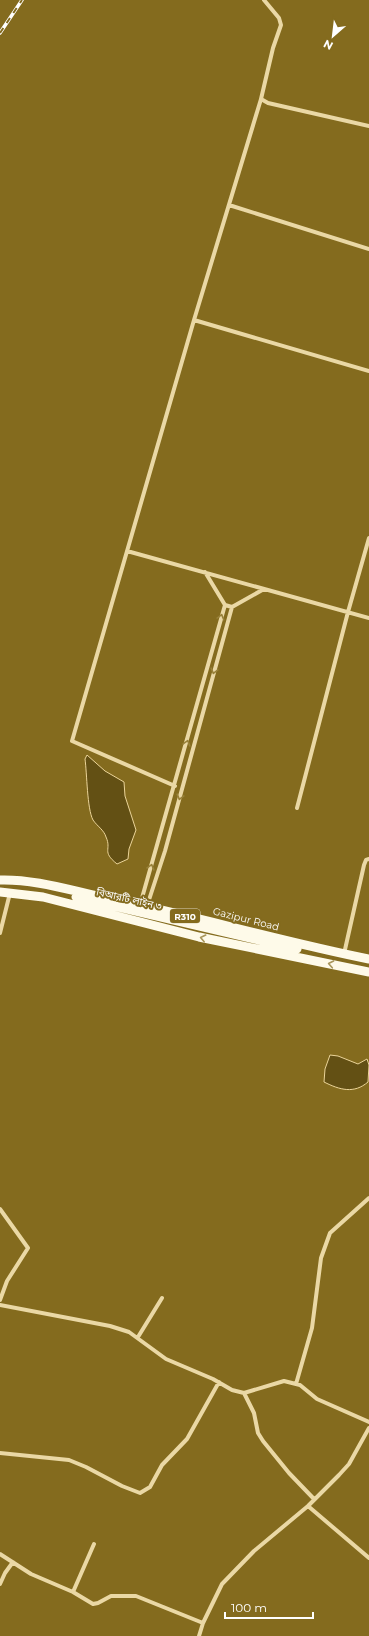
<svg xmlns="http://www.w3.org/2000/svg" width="369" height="1636" viewBox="0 0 369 1636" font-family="Montserrat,'Noto Sans Bengali',sans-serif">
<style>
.water{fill:#635014;stroke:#ebd499}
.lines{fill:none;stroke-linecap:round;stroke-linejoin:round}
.minor{stroke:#ead8a5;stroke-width:4}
.primary{stroke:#fefae9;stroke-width:9}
.rail-casing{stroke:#fff;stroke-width:3.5}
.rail{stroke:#846b1e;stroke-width:2;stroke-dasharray:6;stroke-linecap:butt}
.oneway{stroke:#988139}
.oneway2{stroke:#a9965b}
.labels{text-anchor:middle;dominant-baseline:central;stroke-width:4;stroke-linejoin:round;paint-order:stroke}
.shield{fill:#846b1e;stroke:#dad3bc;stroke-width:1}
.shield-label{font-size:9px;font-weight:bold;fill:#fff}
.street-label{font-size:10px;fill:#fff;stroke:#846b1e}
</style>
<rect width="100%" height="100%" fill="#846b1e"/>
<path class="water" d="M 87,755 L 105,771 L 124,782 L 125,796 L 136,830 L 129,849 L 128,859 L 117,864 C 101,851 112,850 106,837 C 104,830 97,826 93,820 C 87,809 87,773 85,759 Z
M 330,1055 L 338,1056 L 358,1064 L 367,1059 L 369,1065 L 368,1082 C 354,1094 340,1090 324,1082 L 325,1069 Z"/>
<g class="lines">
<path class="minor" d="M 264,0 L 279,18 L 281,25 L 273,48 L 261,99 L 194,320 L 369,371
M 261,99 L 268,103 L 369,126
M 229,205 L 369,249
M 127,551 L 369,618
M 205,572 L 225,605 L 232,607 L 264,589
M 175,786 L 72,741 L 194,320
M 297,808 L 348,612 L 369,538
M 140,905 L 225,605
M 147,906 L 165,851 L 232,607
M 0,933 L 10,893
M 344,954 L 364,865 L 366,860 L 369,859
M 0,1209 L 28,1248 L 7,1281 L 0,1300
M 0,1305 L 110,1326 L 129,1332 L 166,1359 L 213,1379 L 232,1390 L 244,1393 L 284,1381 L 300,1385 L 317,1399 L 369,1422
M 138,1337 L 162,1298
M 296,1384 L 312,1328 L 321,1258 L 330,1233 L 369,1198
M 244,1393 L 254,1413 L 258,1433 L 263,1441 L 289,1473 L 314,1499
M 0,1453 L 69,1460 L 86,1467 L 122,1486 L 140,1493 L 150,1487 L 162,1465 L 187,1439 L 219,1382
M 308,1506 L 369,1558
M 0,1554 L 31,1574 L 73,1592 L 93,1604 L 98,1603 L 111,1596 L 136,1596 L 203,1623
M 0,1584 L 5,1573 L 13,1562
M 73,1592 L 94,1544
M 199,1636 L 203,1623 L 222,1584 L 254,1551 L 308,1506 L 339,1475 L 349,1464 L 369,1428"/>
<path class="primary" d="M 0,880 C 34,879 69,890 102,897 C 192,915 279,941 369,959
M 0,892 L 43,897 L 199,937 L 369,972
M 76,897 L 297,949"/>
<defs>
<path id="rail" d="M 0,33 L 22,0"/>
</defs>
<use href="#rail" class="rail-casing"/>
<use href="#rail" class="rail"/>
</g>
<defs><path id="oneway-chevron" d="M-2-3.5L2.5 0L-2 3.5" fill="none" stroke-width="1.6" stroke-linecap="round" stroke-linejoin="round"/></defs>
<g class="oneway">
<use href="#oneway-chevron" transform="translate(221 617) rotate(-75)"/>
<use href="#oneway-chevron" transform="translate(214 671) rotate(105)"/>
<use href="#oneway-chevron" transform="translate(187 743) rotate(-74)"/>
<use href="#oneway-chevron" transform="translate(180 797) rotate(105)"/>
<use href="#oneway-chevron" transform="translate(151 867) rotate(-74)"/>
</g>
<g class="oneway2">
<use href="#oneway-chevron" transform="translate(203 938) rotate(-167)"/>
<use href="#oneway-chevron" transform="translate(331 964) rotate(-169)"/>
</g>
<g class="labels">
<rect class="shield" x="170" y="909" width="30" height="14" rx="3"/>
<g class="shield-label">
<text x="185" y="916">R310</text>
</g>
<g class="street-label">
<text transform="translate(129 899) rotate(13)">বিআরটি লাইন ৩</text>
<text transform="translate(246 919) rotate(14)">Gazipur Road</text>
</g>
</g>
<g transform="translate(333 36) rotate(208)" stroke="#846b1e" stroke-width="3" paint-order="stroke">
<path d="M0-3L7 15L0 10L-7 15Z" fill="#ffffff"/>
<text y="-6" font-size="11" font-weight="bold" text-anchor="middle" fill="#ffffff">N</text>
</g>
<path d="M225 1612v6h88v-6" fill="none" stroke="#ffffff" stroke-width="2"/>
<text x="231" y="1612" font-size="12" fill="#ffffff" stroke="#846b1e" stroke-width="3" paint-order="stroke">100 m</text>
</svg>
